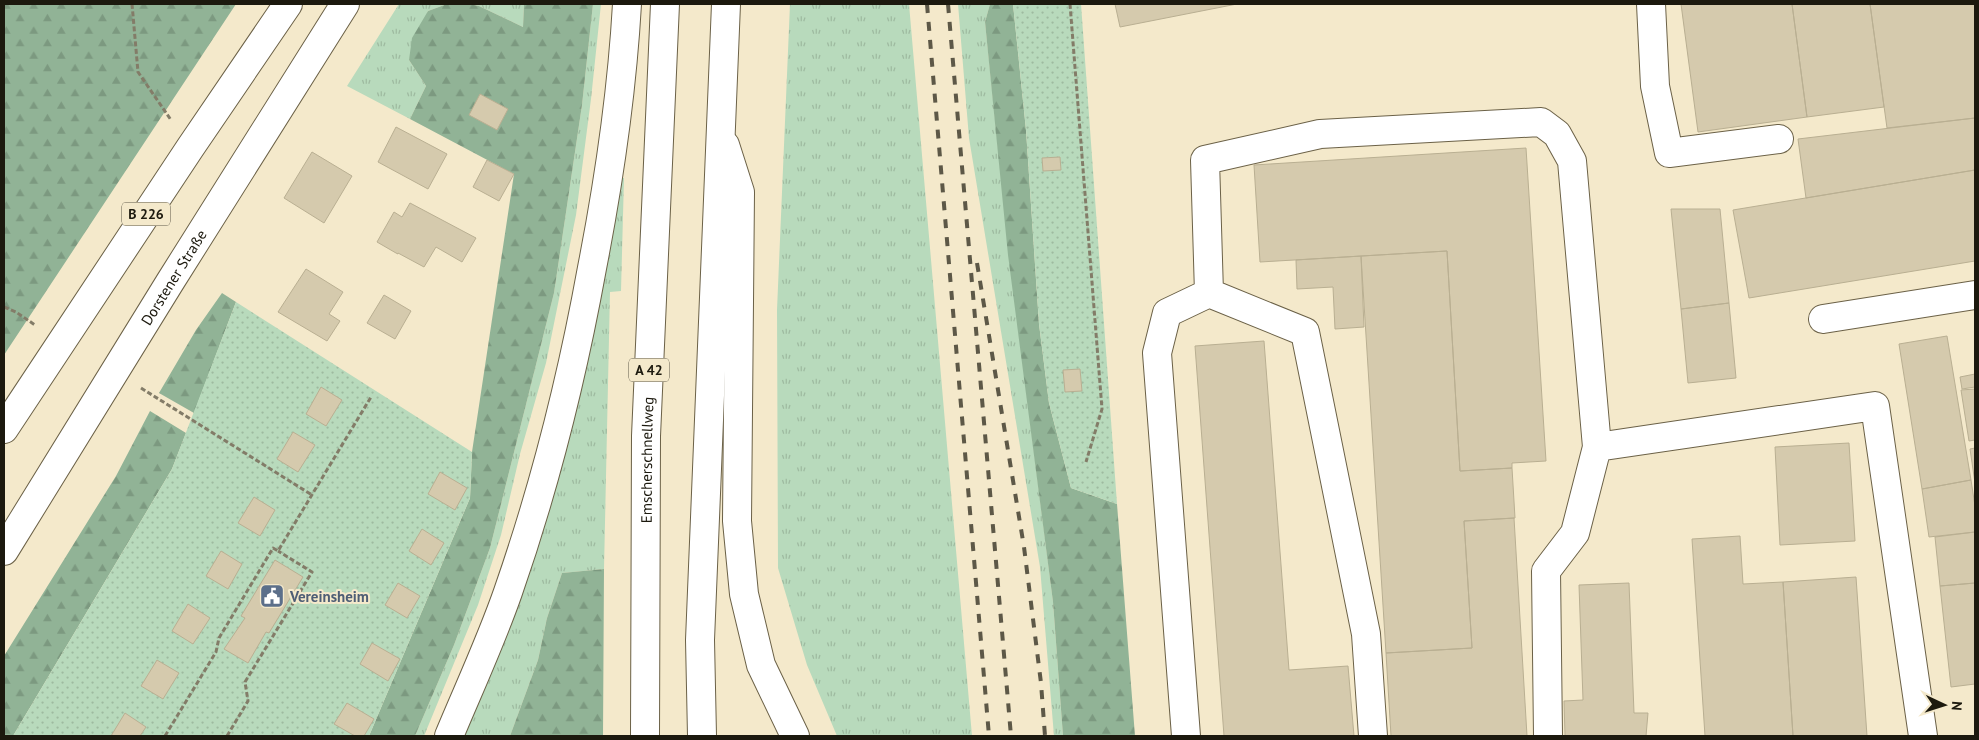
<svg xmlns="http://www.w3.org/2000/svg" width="1979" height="740" viewBox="0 0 1979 740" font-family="'PT Sans',sans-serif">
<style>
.grass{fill:url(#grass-tufts)}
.forest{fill:url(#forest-firs)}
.garden{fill:url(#garden-dots)}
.building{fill:#d5caad;stroke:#b9af92}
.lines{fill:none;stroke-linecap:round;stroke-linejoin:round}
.minor-casing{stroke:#6b6147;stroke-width:30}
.major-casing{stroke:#6b6147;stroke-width:30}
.highway-casing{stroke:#6b6147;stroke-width:30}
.path{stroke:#837c68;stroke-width:3;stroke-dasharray:5 2.5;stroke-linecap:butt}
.minor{stroke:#fff;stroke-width:28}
.major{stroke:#fff;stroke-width:28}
.highway{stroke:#fff;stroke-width:28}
.rail{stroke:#5d5847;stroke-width:4;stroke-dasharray:9 9;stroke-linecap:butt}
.labels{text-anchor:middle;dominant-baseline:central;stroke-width:4;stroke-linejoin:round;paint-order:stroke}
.shield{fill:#f4e9cb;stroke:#5d5747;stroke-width:1}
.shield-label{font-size:14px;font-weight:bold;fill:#1c190e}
.street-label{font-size:15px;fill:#1c190e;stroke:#f4e9cb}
.service-label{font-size:15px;font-weight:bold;fill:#4e5e75;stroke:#f4e9cb;text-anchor:start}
</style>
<defs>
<pattern id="grass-tufts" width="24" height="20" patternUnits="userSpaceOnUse" patternTransform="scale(1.25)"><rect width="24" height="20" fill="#b8dabc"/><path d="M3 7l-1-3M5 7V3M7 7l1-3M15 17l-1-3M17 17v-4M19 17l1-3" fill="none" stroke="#9ebaa0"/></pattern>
<pattern id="forest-firs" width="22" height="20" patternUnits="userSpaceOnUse" patternTransform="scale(1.25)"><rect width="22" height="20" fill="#91b396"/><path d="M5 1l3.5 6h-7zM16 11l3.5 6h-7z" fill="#7c9980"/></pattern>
<pattern id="garden-dots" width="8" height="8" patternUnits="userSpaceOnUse" patternTransform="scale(1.25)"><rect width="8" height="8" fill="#b8dabc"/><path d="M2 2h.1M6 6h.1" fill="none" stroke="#9ebaa0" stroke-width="1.8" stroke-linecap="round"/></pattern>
</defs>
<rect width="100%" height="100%" fill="#f4e9cb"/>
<path class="grass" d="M 399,4 L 447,4 L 428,11 L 409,60 L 426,86 L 410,119 L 347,86 Z
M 469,4 L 524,4 L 523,27 L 479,6 Z
M 593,4 L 601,4 L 591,99 L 576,215 L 546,363 L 520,454 L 501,535 L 478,605 L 424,736 L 415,736 L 454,645 L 490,548 L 554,293 L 582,105 Z
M 790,4 L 909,4 L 972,736 L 837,736 L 807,665 L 778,568 L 777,310 Z
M 958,4 L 990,4 L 985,22 L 1009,255 L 1053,602 L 1063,736 L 1054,736 L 1040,567 L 969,138 Z
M 620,178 L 624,178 L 621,291 L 610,292 L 604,569 L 562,573 L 547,618 L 538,660 L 510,736 L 461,736 Z"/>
<path class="forest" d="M 4,4 L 236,4 L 4,355 Z
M 447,4 L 469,4 L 479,6 L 523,27 L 524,4 L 593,4 L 582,105 L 554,293 L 490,548 L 454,645 L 415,736 L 369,736 L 470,498 L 472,452 L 514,174 L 410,119 L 426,86 L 409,60 L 412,38 L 428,11 Z
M 990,4 L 1013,4 L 1026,130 L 1039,324 L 1049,403 L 1071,488 L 1117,504 L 1135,736 L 1063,736 L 1053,602 L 1008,255 L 985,22 Z
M 222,293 L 236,302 L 194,413 L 159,393 L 196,330 Z
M 150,411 L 186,433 L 172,469 L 13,736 L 4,736 L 4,656 L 116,476 Z
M 604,569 L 603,736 L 510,736 L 538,660 L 547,618 L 562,573 Z"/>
<path class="garden" d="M 1013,4 L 1081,4 L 1117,504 L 1071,488 L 1049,403 L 1039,324 L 1026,130 Z
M 236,302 L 472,452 L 470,498 L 369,736 L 13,736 L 172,469 Z"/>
<path class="building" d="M 1115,4 L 1237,4 L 1120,27 Z
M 1681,4 L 1792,4 L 1807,117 L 1698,132 Z
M 1792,4 L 1870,4 L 1884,107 L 1807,117 Z
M 1870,4 L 1975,4 L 1975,118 L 1887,128 Z
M 480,94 L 508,109 L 497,130 L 469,115 Z
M 1975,118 L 1975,170 L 1806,198 L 1798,139 Z
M 396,127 L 447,154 L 428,189 L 378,162 Z
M 1526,148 L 1546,461 L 1512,463 L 1512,468 L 1460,471 L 1447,251 L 1260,262 L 1254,165 Z
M 312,152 L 352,176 L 324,223 L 284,198 Z
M 1060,157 L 1061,170 L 1043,171 L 1042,158 Z
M 487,160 L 514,174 L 499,201 L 473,187 Z
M 1975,170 L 1975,261 L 1749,298 L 1733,210 Z
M 410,203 L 476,238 L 462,262 L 436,247 L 424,267 L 398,253 L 398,254 L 396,253 L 377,242 L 394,212 L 402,217 Z
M 1671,209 L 1720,209 L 1729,303 L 1681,309 Z
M 1447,251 L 1460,471 L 1512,468 L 1515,518 L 1464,521 L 1472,648 L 1386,653 L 1361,256 Z
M 1361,256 L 1364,327 L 1335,329 L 1333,287 L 1297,289 L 1296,260 Z
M 306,269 L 343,292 L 329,314 L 340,321 L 327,341 L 278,312 Z
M 384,295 L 411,311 L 395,339 L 367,323 Z
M 1729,303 L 1736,378 L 1688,383 L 1681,309 Z
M 1947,336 L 1971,480 L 1922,489 L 1899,344 Z
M 1264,341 L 1289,670 L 1348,666 L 1354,736 L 1224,736 L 1195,346 Z
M 1080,369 L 1082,391 L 1065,392 L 1063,370 Z
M 1975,374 L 1975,387 L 1962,389 L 1960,377 Z
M 321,387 L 342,400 L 326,426 L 306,414 Z
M 1975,389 L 1975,440 L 1969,441 L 1961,390 Z
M 293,432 L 315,445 L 298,472 L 277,459 Z
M 1849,443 L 1855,541 L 1780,545 L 1775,447 Z
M 1975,448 L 1975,483 L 1970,449 Z
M 440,472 L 467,488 L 455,510 L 428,494 Z
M 1971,480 L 1975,506 L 1975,532 L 1929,537 L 1922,489 Z
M 254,497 L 275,510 L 260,536 L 238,523 Z
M 1514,518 L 1527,736 L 1391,736 L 1386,653 L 1472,648 L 1464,521 Z
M 422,529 L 444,543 L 431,565 L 409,551 Z
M 1975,532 L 1975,583 L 1940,586 L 1935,537 Z
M 1740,536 L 1743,584 L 1783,582 L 1793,736 L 1705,736 L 1692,539 Z
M 221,551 L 242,564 L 228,589 L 206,576 Z
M 275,560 L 303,577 L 269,633 L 266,632 L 248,663 L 224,649 L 245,618 L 241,616 Z
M 1856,577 L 1867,736 L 1793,736 L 1783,582 Z
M 398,583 L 420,596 L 407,618 L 385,605 Z
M 1629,583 L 1634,713 L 1648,713 L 1646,736 L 1565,736 L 1564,701 L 1583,700 L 1579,585 Z
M 1975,583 L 1975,684 L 1951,687 L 1940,586 Z
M 188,604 L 210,618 L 193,644 L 172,631 Z
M 372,643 L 400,659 L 388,681 L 360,664 Z
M 157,660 L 179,673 L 163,699 L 141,686 Z
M 347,703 L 374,719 L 364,736 L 355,736 L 334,724 Z
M 125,713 L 146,727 L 140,736 L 111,736 Z"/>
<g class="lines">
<defs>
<path id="minor" d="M 1651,4 L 1655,86 L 1669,153 L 1779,139
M 1209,293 L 1305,332 L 1366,634 L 1373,736
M 1823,319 L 1975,295
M 1597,447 L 1875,406 L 1923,736
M 1186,736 L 1157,353 L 1167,313 L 1209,293 L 1205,160 L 1320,134 L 1541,122 L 1557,134 L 1572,161 L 1597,447 L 1575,533 L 1546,571 L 1548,736"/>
<g id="major">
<path d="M 4,429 L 190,148 L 288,4"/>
<path id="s1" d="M 4,551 L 170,282 L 345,4"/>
</g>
<g id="highway">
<path d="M 725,145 L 740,192 L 737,521 L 744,594 L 761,665 L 795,736"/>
<path d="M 449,736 C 469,688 491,641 508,592 C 545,486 572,378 592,268 C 609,181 622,92 627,4"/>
<path id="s2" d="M 645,736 L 646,436 L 665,4"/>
<path d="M 702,736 L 700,640 L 726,4"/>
</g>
</defs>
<use href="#minor" class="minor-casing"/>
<use href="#major" class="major-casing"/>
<use href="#highway" class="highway-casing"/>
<path class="path" d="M 132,4 L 138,72 L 171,120
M 1070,4 L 1102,409 L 1086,462
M 4,307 L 16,312 L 35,325
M 141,388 L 312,495
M 165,736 L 216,652 L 219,638 L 273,548 L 278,551 L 371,397
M 227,736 L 248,701 L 245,682 L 312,572 L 278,551"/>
<use href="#minor" class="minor"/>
<use href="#major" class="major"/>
<use href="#highway" class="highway"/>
<path class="rail" d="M 927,4 L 989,736
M 948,4 L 1011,736
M 977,263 L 1024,547 L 1041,683 L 1045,736"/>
</g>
<defs>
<symbol id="civic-square" viewBox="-11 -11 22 22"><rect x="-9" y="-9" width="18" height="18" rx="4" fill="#5c6f8a" stroke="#f4e9cb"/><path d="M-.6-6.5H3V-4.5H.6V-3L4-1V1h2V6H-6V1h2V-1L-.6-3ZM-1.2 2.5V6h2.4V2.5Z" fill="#fff"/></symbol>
</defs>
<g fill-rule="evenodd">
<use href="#civic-square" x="258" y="582" width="28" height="28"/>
</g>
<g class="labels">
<g class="shield">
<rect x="122" y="202.5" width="48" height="23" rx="4"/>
<rect x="629" y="358.5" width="40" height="23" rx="4"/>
</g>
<g class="shield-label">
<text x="146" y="214">B 226</text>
<text x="649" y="370">A 42</text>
</g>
<g class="street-label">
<text stroke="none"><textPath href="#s1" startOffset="322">Dorstener Straße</textPath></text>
<text stroke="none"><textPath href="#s2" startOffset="276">Emscherschnellweg</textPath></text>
</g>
<g class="service-label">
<text x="290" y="596">Vereinsheim</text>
</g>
</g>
<rect width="1979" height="740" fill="none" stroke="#1c190e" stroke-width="10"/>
<g transform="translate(1944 705) rotate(94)" stroke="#f4e9cb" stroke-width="4" paint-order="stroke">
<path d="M0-4L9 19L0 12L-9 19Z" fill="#1c190e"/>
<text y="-8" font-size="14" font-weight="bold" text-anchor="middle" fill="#1c190e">N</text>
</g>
</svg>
